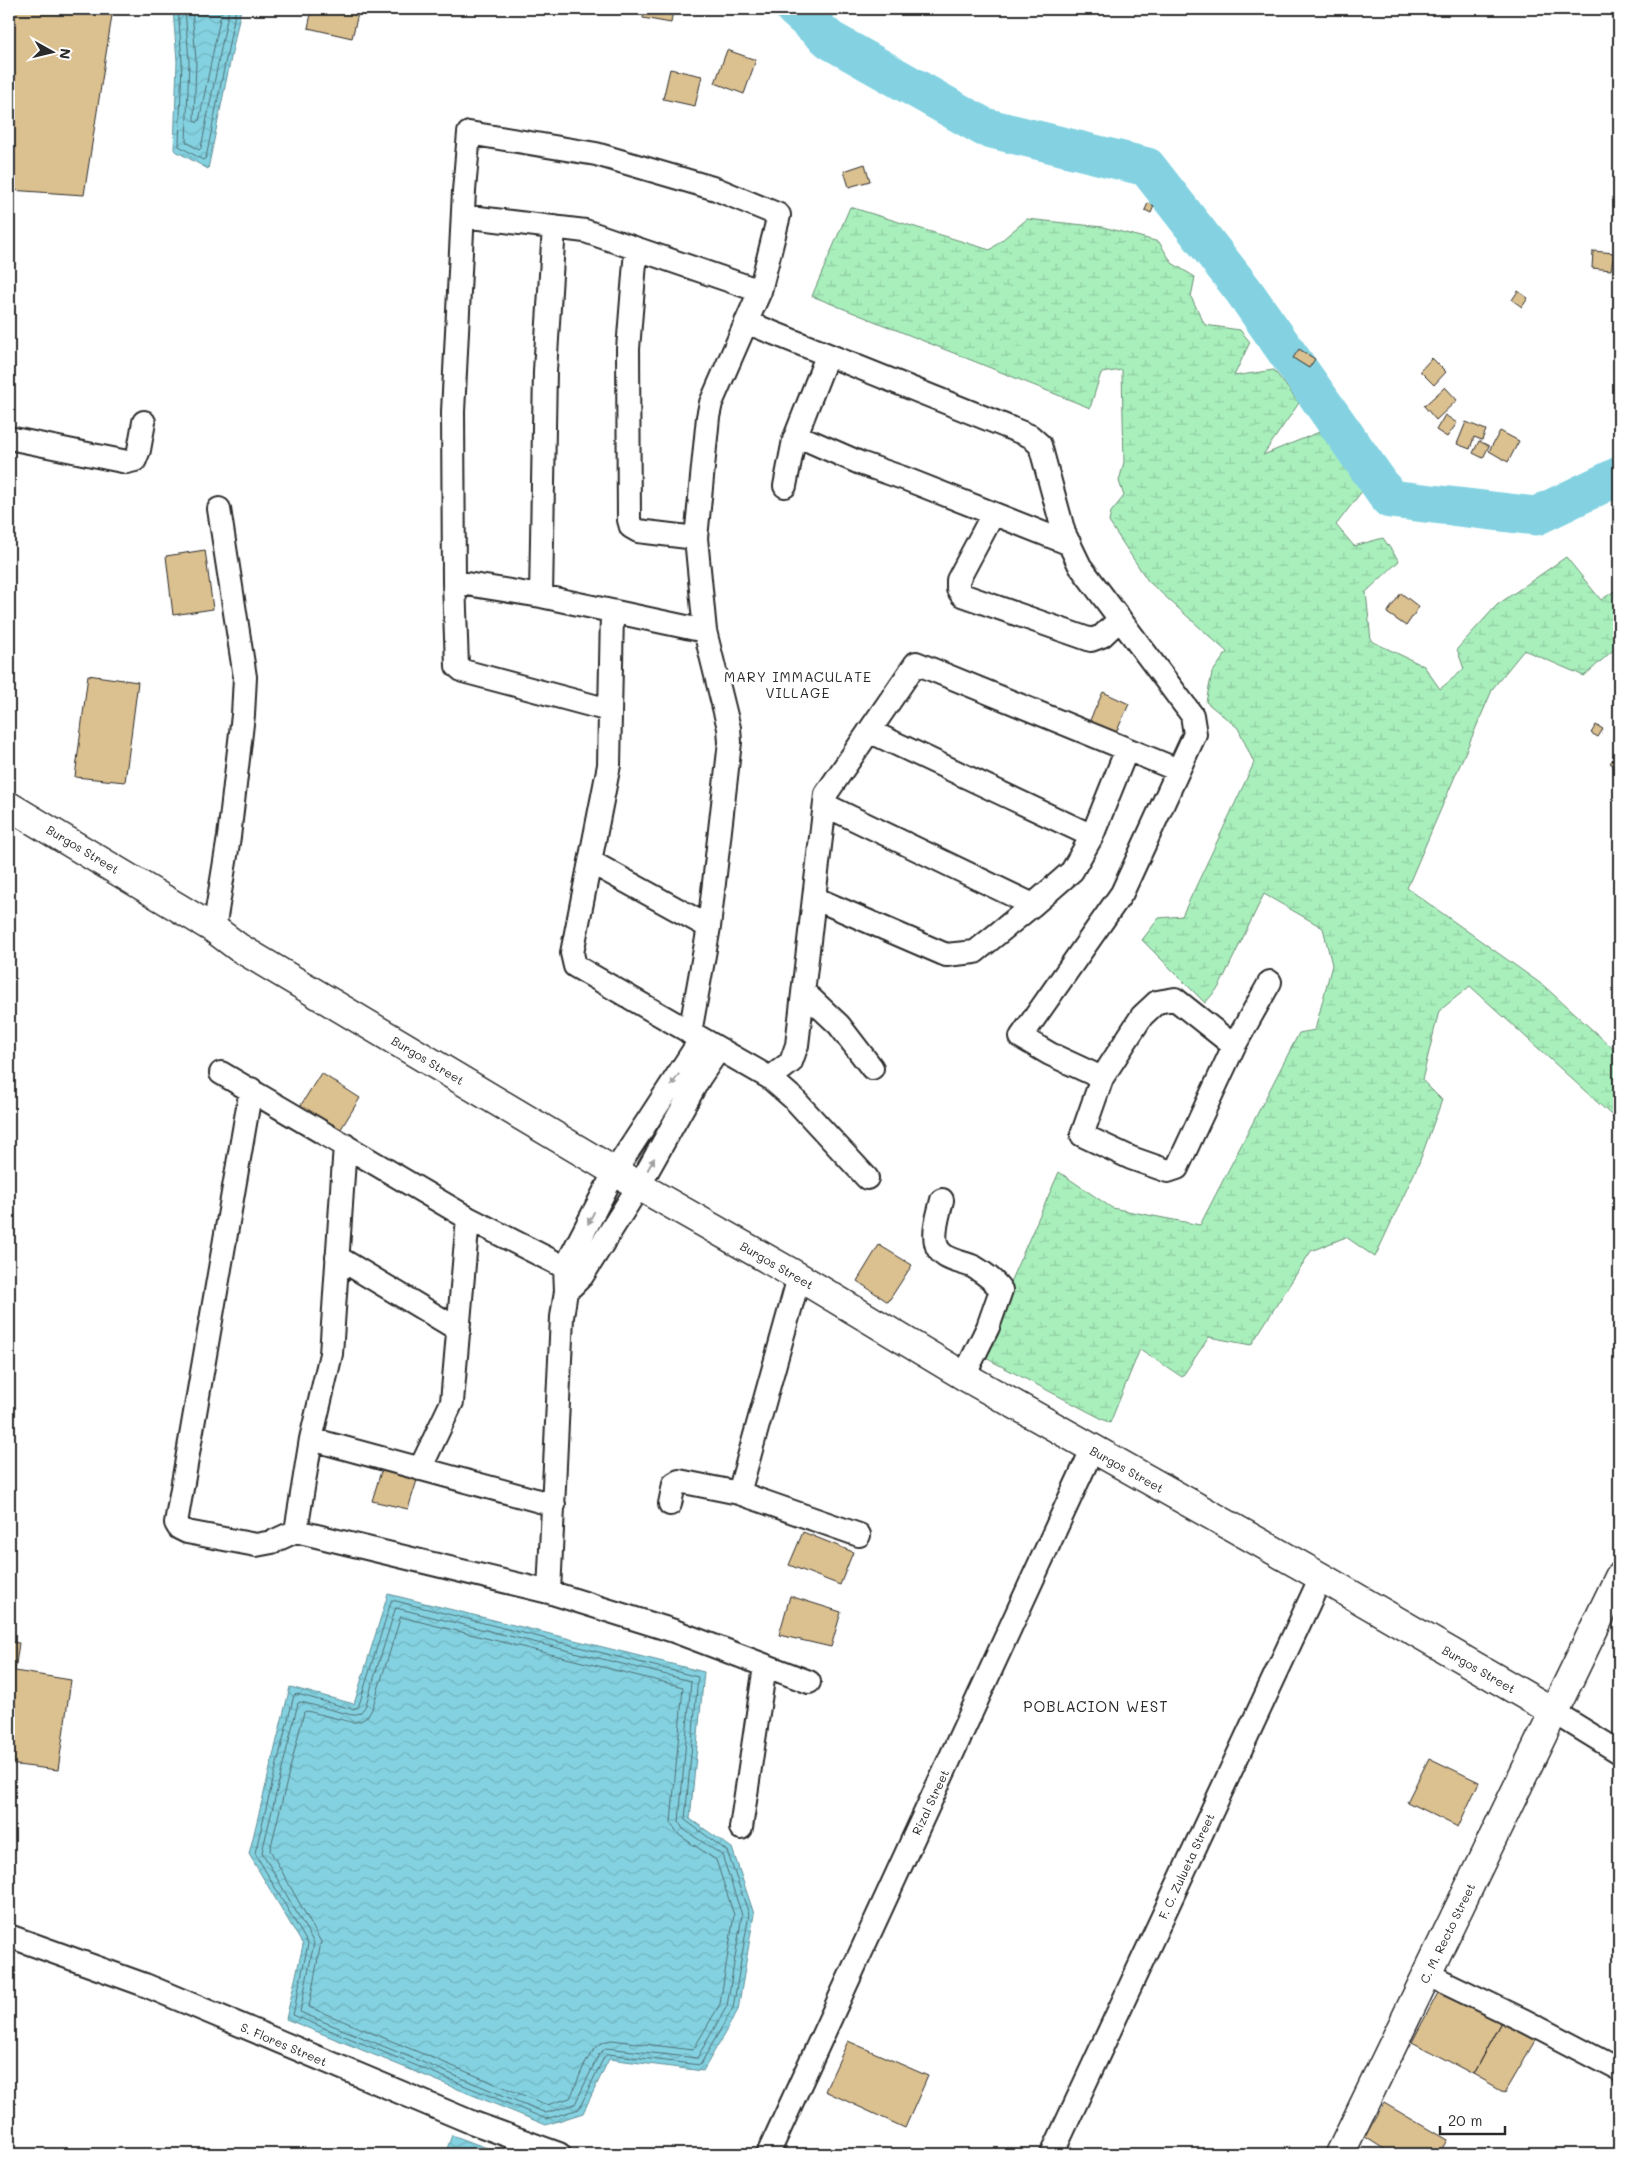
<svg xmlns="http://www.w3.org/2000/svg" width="1628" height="2163" viewBox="0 0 1628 2163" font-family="Mali,sans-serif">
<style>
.wetland{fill:url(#wetland-marsh);stroke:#6a8d74}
.water{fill:url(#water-waves);stroke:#608f98}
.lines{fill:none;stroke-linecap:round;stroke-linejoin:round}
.shore{stroke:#4f6e74;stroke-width:1}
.river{stroke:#84d2e1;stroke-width:39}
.building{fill:#dbc090;stroke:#2b2b2b}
.minor-casing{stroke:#2b2b2b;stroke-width:26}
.tertiary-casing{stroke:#2b2b2b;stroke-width:31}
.secondary-casing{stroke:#2b2b2b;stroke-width:31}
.minor{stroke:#fff;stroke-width:22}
.tertiary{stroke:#fff;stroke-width:28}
.secondary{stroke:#fff;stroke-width:28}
.oneway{fill:#a0a0a0}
.labels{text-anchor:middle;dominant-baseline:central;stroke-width:5;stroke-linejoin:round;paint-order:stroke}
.street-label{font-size:12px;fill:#2b2b2b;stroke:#fff}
.neighbourhood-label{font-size:14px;letter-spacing:1px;fill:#2b2b2b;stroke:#fff}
.quarter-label{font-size:15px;letter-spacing:1px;fill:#2b2b2b;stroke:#fff}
</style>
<defs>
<pattern id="wetland-marsh" width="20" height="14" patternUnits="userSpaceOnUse" patternTransform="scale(1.25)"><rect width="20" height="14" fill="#a8efbc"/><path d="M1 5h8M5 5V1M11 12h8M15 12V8" fill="none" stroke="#91cda2"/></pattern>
<pattern id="water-waves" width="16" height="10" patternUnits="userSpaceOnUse" patternTransform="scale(1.25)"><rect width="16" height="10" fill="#84d2e1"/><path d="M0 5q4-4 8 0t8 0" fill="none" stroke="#72b4c1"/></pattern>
</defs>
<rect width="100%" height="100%" fill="#fff"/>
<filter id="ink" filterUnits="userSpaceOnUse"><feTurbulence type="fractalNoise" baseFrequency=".02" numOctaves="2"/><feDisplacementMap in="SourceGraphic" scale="10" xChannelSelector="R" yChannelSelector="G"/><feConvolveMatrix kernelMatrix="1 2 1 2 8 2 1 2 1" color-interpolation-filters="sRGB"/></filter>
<g filter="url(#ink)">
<path class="wetland" d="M 850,207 L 990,250 L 1027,219 L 1103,227 L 1159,242 L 1172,263 L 1195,277 L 1191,297 L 1205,325 L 1240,330 L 1250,342 L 1234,376 L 1274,370 L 1299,403 L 1263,455 L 1349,420 L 1379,469 L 1336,525 L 1354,546 L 1383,538 L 1399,561 L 1366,592 L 1371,641 L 1424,666 L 1440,689 L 1464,669 L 1457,649 L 1497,605 L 1566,557 L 1601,600 L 1619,588 L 1619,645 L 1584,676 L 1524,650 L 1493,688 L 1407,888 L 1544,986 L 1619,1054 L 1619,1122 L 1470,986 L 1439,1011 L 1422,1080 L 1442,1100 L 1419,1163 L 1375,1257 L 1346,1237 L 1311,1251 L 1251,1345 L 1209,1337 L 1182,1377 L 1140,1349 L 1110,1423 L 978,1354 L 1059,1172 L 1112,1208 L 1200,1225 L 1299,1033 L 1315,1030 L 1332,965 L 1323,928 L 1264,894 L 1219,987 L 1205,1003 L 1142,940 L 1159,918 L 1182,916 L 1254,763 L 1238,728 L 1206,702 L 1212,673 L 1227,652 L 1148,581 L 1109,522 L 1111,512 L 1124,496 L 1119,481 L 1124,462 L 1122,370 L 1101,373 L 1090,408 L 812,296 Z"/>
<path class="water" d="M 173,9 L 241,9 L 208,169 L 174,150 L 177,61 Z
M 388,1594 L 704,1672 L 690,1819 L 732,1848 L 754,1914 L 738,2010 L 703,2071 L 609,2059 L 583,2113 L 546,2125 L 286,2019 L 303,1945 L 249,1854 L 290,1687 L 354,1704 Z
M 452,2135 L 503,2154 L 445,2154 Z"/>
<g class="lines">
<path class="shore" d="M 178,9 L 182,61 L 179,146 L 203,160 L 206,158 L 236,9
M 185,9 L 189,61 L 186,142 L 199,150 L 201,148 L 229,9
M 192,9 L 196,61 L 194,120 L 197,123 L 199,121 L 222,9
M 392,1600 L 698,1677 L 685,1820 L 727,1851 L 749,1914 L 733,2008 L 700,2065 L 608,2054 L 604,2057 L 579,2109 L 546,2119 L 293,2015 L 308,1944 L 255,1853 L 294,1695 L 297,1694 L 352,1709 L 358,1707 Z
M 396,1608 L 691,1681 L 679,1822 L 683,1829 L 722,1855 L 742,1915 L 727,2006 L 697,2058 L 606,2048 L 599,2054 L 575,2104 L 546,2113 L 300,2012 L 314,1943 L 262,1852 L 298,1703 L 301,1702 L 352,1715 L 360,1713 L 365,1707 Z
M 401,1617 L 683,1687 L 671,1823 L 679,1835 L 716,1860 L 734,1915 L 720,2004 L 693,2050 L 612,2040 C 589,2041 579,2080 570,2098 L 547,2105 L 309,2007 L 321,1942 L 270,1850 L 304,1712 L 307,1711 L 351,1722 C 361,1723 368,1718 372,1709 Z"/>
<path class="river" d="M 795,9 L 830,40 L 984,127 L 1147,167 L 1243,290 L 1390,499 L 1536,516 L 1619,476"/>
</g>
<path class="building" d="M 9,9 L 113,9 L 84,195 L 9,190 Z
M 312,9 L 359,10 L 352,38 L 308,28 Z
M 645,9 L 673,9 L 671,23 L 643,18 Z
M 727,50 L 756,60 L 744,94 L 715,83 Z
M 670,69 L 702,76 L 695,106 L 663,99 Z
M 865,164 L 870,181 L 849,187 L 844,171 Z
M 1148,203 L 1154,206 L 1151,213 L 1145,210 Z
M 1593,251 L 1614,253 L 1611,270 L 1592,268 Z
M 1518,291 L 1528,298 L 1522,307 L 1512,300 Z
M 1299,349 L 1315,359 L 1309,368 L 1293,358 Z
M 1432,358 L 1446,372 L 1434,385 L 1420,371 Z
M 1445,387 L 1457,400 L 1436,420 L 1424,406 Z
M 1445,415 L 1457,423 L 1447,437 L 1436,430 Z
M 1466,422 L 1486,430 L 1482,440 L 1474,437 L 1470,449 L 1457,444 Z
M 1500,431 L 1519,441 L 1508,462 L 1489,451 Z
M 1479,441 L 1489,446 L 1483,458 L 1473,453 Z
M 205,550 L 213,609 L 173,615 L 166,556 Z
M 1401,593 L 1419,607 L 1406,626 L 1387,613 Z
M 88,675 L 138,682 L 125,782 L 75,777 Z
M 1103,692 L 1129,704 L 1115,735 L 1089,722 Z
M 1596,725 L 1603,729 L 1598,737 L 1591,733 Z
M 1619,751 L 1619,769 L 1610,763 Z
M 321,1073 L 360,1098 L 339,1132 L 299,1108 Z
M 879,1245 L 912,1265 L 888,1302 L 857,1281 Z
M 382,1468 L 418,1477 L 408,1509 L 372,1501 Z
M 803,1532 L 853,1552 L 840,1585 L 789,1565 Z
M 790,1596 L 841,1612 L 831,1647 L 779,1635 Z
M 9,1642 L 19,1643 L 15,1671 L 71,1680 L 58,1770 L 9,1764 Z
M 1429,1758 L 1479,1782 L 1458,1827 L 1407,1802 Z
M 1440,1989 L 1502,2020 L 1473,2074 L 1412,2042 Z
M 1502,2020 L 1536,2039 L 1505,2092 L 1473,2074 Z
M 848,2041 L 928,2076 L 905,2128 L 825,2091 Z
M 1384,2103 L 1447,2140 L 1439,2154 L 1392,2154 L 1365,2137 Z"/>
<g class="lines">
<defs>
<path id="minor" d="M 463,216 L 585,231 L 760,291
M 636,250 L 628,349 L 629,520 L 631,527 L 638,531 L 696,538
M 746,322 L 1030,436 L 1040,445 L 1064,533 L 1080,566 L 1192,715 L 1195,734 L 1122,893 L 1021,1037 L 1050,1054 L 1102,1078
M 796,435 L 860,463 L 906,479 L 1070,544
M 9,438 L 127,462 L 135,460 L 139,450 L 144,422
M 785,486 L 794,440 L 827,356
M 993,514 L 958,580 L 958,589 L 962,595 L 1091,640 L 1102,636 L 1120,619
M 454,582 L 541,596 L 705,631
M 541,596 L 545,371 L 554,227
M 612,613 L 609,765 L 572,953 L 575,966 L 770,1078 L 794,1099 L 867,1178
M 609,710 L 463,671 L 457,666 L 454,582 L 453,412 L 464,191 L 469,133 L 596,154 L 716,189 L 779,215 L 760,291 L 711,403 L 708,417 L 696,538 L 705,631 L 729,728 L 730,742 L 709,927 L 690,1033
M 869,731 L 1092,836
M 825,805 L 1033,905
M 591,862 L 709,927
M 814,898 L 946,955 L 975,952 L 1033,905 L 1072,871 L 1092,836 L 1127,749
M 214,929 L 229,837 L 243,715 L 245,677 L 219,509
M 804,992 L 839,1025 L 872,1068
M 1234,1046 L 1175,999 L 1157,1002 L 1142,1016 L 1102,1078 L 1082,1135 L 1131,1158 L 1168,1171 L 1177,1168 L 1234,1046 L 1270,982
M 221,1073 L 468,1218 L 582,1276
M 770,1078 L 791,1062 L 797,1045 L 826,794 L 916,663 L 1178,770
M 251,1089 L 176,1523 L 179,1528 L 187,1532 L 256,1545 L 272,1542 L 296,1531 L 311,1439 L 331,1354 L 345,1145
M 942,1200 C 939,1213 933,1230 936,1243 C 939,1260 961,1261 974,1267 C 984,1273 994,1280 1001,1290 L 988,1327 L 964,1376
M 337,1257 L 459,1330
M 572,1286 L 582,1276 L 639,1186 L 700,1077 L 719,1049
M 311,1439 L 554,1505
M 420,1469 L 452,1402 L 468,1218
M 739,1493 L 799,1277
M 670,1504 L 674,1484 L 679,1481 L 739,1493 L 859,1535
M 296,1531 L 549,1592 L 674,1631 L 809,1682
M 549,1592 L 562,1317 L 566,1291 L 565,1268 L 615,1171 L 701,1039
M 1554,1712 L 1619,1752
M 741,1828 L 765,1666
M 9,1936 L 145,1985 L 471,2122 L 559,2154
M 1427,1974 L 1525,2021 L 1619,2070
M 768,2154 L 1092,1450
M 1052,2154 L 1321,1577"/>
<path id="tertiary" d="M 9,806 L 214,929 L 238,947 L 639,1186 L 799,1277 L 964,1376 L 1321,1577 L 1554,1712"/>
<path id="secondary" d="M 1340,2154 L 1619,1577"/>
</defs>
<use href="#minor" class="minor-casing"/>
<use href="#tertiary" class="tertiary-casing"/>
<use href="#secondary" class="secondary-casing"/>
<use href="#minor" class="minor"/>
<use href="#tertiary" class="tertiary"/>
<use href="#secondary" class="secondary"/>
</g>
<defs><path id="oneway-solid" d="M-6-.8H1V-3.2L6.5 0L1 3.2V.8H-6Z" transform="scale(1.25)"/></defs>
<g class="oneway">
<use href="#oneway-solid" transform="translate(675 1080) rotate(123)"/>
<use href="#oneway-solid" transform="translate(651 1164) rotate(-61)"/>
<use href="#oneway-solid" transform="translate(591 1218) rotate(117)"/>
</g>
</g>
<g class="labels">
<g class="street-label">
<text transform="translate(83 849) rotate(31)">Burgos Street</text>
<text transform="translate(428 1060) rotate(31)">Burgos Street</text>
<text transform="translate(777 1265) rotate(30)">Burgos Street</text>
<text transform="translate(1127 1469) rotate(29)">Burgos Street</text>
<text transform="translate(1479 1669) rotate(30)">Burgos Street</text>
<text transform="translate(930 1802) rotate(-65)">Rizal Street</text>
<text transform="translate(1186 1866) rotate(-65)">F. C. Zulueta Street</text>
<text transform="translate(1447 1933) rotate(-64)">C. M. Recto Street</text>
<text transform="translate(284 2044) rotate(23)">S. Flores Street</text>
</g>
<g class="neighbourhood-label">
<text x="798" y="676">MARY IMMACULATE<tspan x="798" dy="16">VILLAGE</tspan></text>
</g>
<g class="quarter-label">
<text x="1096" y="1706">POBLACION WEST</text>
</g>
</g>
<rect width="1628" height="2163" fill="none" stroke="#fff" stroke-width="30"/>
<rect x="15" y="15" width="1598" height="2133" fill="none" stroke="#2b2b2b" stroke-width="2" filter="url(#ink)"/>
<g transform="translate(52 52) rotate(98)" stroke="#ffffff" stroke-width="4" paint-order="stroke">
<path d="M0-4L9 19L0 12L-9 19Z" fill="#2b2b2b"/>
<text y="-8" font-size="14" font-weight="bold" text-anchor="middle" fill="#2b2b2b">N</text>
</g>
<path d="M1440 2126v8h65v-8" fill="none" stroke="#2b2b2b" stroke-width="2.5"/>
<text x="1448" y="2126" font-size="15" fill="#2b2b2b" stroke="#ffffff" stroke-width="4" paint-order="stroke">20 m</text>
</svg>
